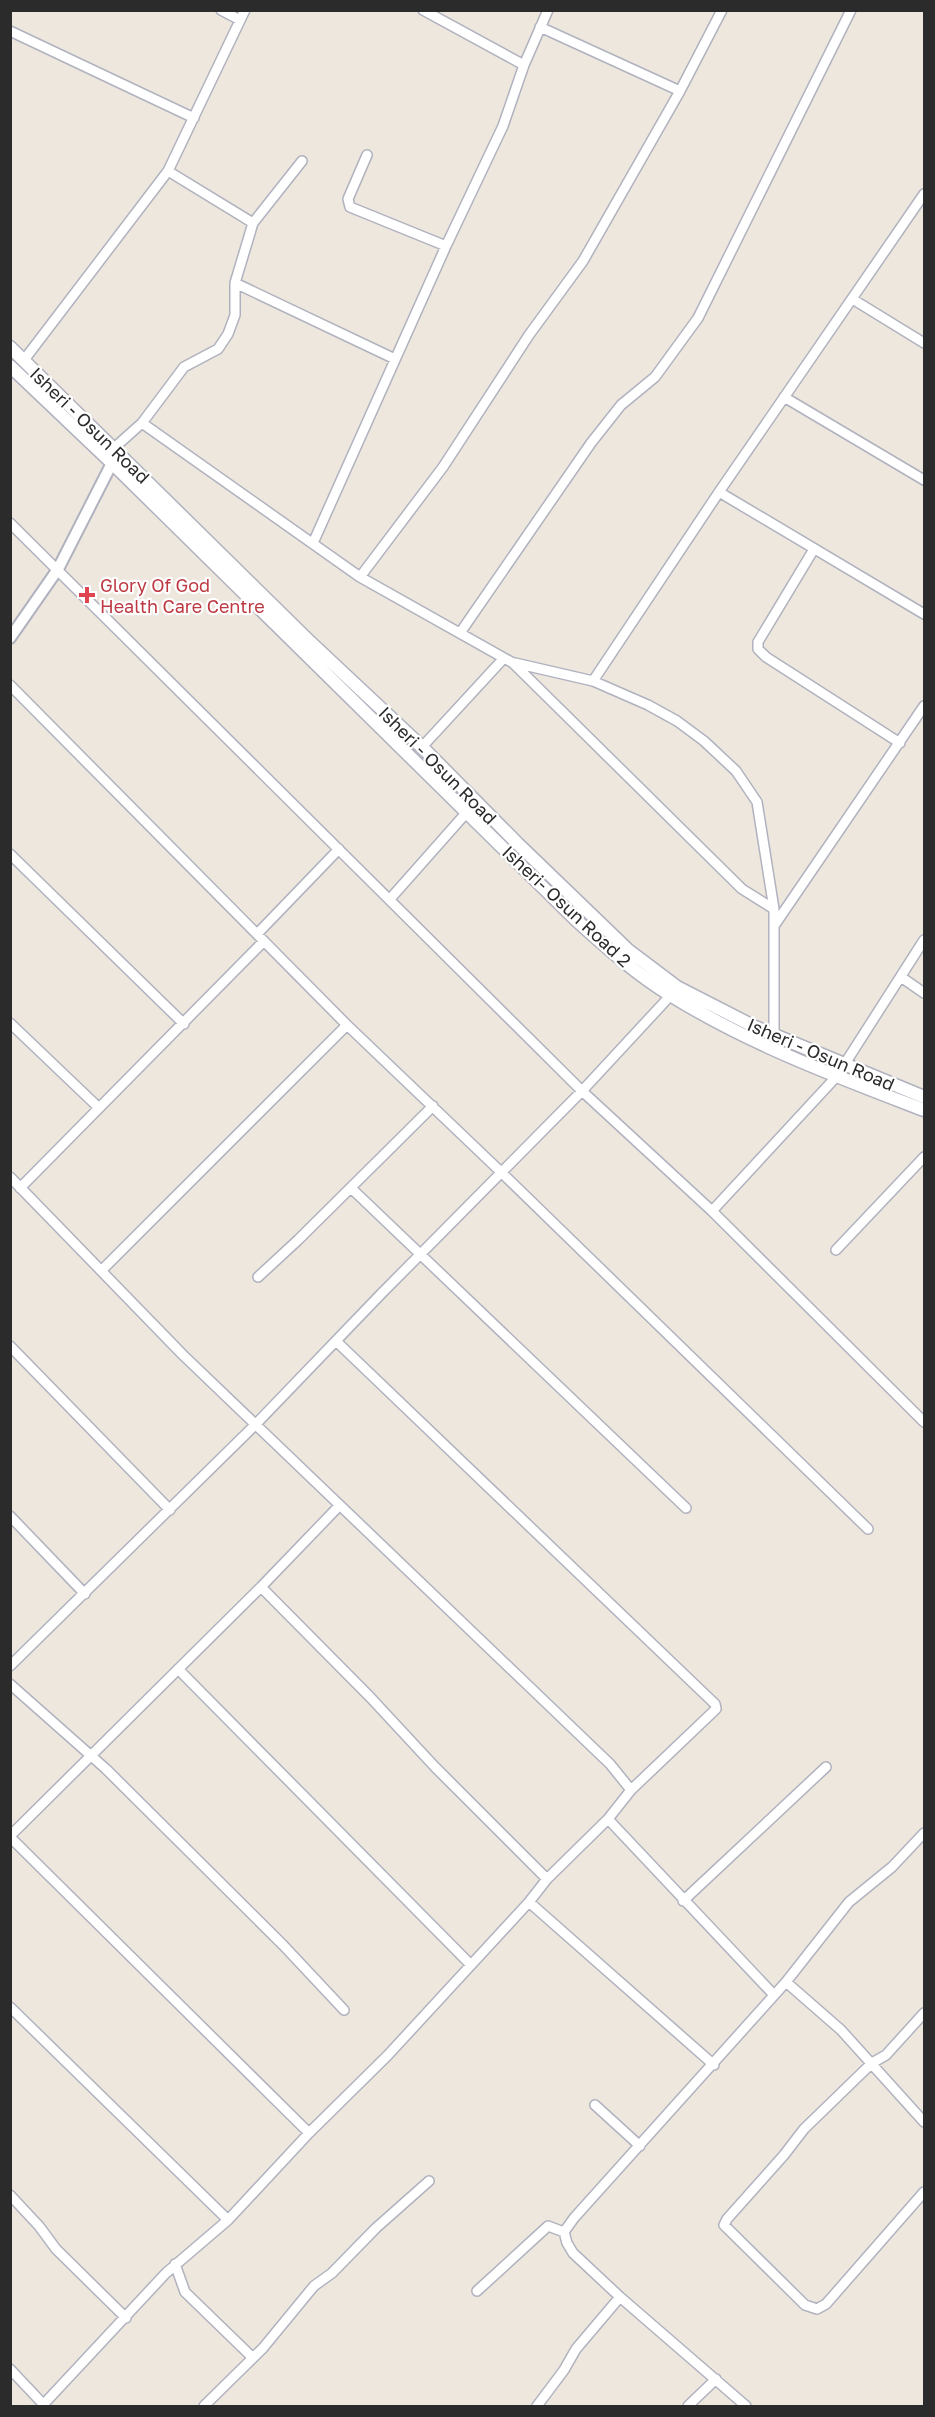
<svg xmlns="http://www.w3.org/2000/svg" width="935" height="2417" viewBox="0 0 935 2417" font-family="'Golos Text',sans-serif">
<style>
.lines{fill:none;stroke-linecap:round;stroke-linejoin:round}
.minor-casing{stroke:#b1b2bf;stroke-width:12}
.tertiary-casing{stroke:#b1b2bf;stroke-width:14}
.secondary-casing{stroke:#b1b2bf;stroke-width:15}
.minor{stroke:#fff;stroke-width:9}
.tertiary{stroke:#fff;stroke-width:10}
.secondary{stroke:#fff;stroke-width:12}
.health-dot{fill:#e0444e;stroke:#fff;stroke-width:2}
.labels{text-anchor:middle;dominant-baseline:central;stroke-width:4.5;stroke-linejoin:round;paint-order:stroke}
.street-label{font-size:18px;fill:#2b2b2b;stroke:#fff}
.health-label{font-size:18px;fill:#be3a42;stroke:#fff;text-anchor:start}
</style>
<rect width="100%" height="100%" fill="#ede7dd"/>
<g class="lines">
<defs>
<path id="minor" d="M 221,10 L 240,20
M 423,10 L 524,65
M 540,27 L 680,91
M 10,31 L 194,118
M 367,155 L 348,199 L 350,207 L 446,246
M 168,171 L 253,223
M 235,283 L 395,359
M 854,300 L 924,343
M 24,360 L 168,171 L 245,10
M 784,397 L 924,480
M 142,423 L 184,367 L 218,349 L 228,334 L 235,315 L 235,283 L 253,223 L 302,161
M 114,448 L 142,423 L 360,577 L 513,663 L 742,889 L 774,909
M 719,492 L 924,614
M 10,523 L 582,1091 L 712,1211 L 924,1422
M 313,543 L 446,246 L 503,126 L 524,65 L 548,10
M 814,549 L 758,642 L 758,649 L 766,657 L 900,743
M 360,577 L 443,467 L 529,335 L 583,261 L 680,91 L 722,10
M 460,633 L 591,443 L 621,405 L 655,377 L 698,318 L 851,10
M 515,663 L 593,681 L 648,705 L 677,721 L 704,741 L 736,771 L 757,802 L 774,909 L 774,1035
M 593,681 L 719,492 L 924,194
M 10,685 L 347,1025 L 502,1173 L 868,1529
M 422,747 L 504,658
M 10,854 L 184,1024
M 390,899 L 467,812
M 776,923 L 924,706
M 258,933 L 339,849
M 901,977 L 924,993
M 10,1023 L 98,1107
M 10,1177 L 183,1355 L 610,1764 L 631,1790
M 20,1188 L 264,941
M 351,1188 L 686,1508
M 712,1211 L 837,1076 L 924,940
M 836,1250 L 924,1157
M 102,1270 L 347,1025
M 258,1277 L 298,1240 L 433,1106
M 337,1342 L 715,1704 L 716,1709 L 631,1790 L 608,1819 L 774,1995
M 10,1346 L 170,1510
M 10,1516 L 85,1594
M 261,1587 L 370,1697 L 435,1767 L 547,1879
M 10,1666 L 255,1425 L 381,1294 L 582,1091 L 670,996
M 178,1669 L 471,1965
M 10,1684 L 106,1769 L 283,1945 L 344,2010
M 10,1836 L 261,1587 L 339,1506
M 10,1837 L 309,2133
M 683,1901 L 826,1767
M 529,1902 L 714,2065
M 786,1982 L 841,2030 L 924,2122
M 10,2007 L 228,2220
M 924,2013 L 886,2055 L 872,2063 L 804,2129 L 784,2155 L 727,2219 L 724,2225 L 805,2305 L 817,2309 L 826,2304 L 924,2192
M 595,2105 L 640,2146
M 10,2195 L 39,2226 L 56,2249 L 126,2318
M 175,2264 L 185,2292 L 252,2357
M 477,2291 L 548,2226 L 564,2232
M 10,2369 L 44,2405
M 42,2406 L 166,2273 L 228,2220 L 309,2133 L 388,2055 L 529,1902 L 547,1879 L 608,1819
M 204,2406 L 263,2348 L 314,2286 L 332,2273 L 376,2228 L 429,2181
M 537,2406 L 564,2370 L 576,2349 L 620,2297
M 688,2406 L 716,2379
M 746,2406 L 620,2297 L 573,2253 L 567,2243 L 564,2232 L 574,2218 L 786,1982 L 849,1902 L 892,1867 L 924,1833"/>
<path id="tertiary" d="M 10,638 L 58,569 L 112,463 L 116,458"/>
<path id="secondary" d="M 10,347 L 310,642 L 422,747 L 518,844 L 628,950 L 677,987 L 755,1027 L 924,1097
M 10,366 L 112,463 L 576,920 C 606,947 637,975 672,996 C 751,1045 838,1077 924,1110"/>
</defs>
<use href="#minor" class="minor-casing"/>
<use href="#tertiary" class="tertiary-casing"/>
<use href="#secondary" class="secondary-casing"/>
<use href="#minor" class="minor"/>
<use href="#tertiary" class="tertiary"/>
<use href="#secondary" class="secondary"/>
</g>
<path class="health-dot" d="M84 586h6v6h6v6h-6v6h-6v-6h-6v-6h6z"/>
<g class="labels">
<g class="street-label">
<text transform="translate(90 425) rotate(44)">Isheri - Osun Road</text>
<text transform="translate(438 765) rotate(45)">Isheri - Osun Road</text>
<text transform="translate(567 906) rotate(43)">Isheri- Osun Road 2</text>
<text transform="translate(821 1054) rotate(23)">Isheri - Osun Road</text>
</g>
<g class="health-label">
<text x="100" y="585">Glory Of God<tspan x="100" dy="21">Health Care Centre</tspan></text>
</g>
</g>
<rect width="935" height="2417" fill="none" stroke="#2b2b2b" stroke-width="24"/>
</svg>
